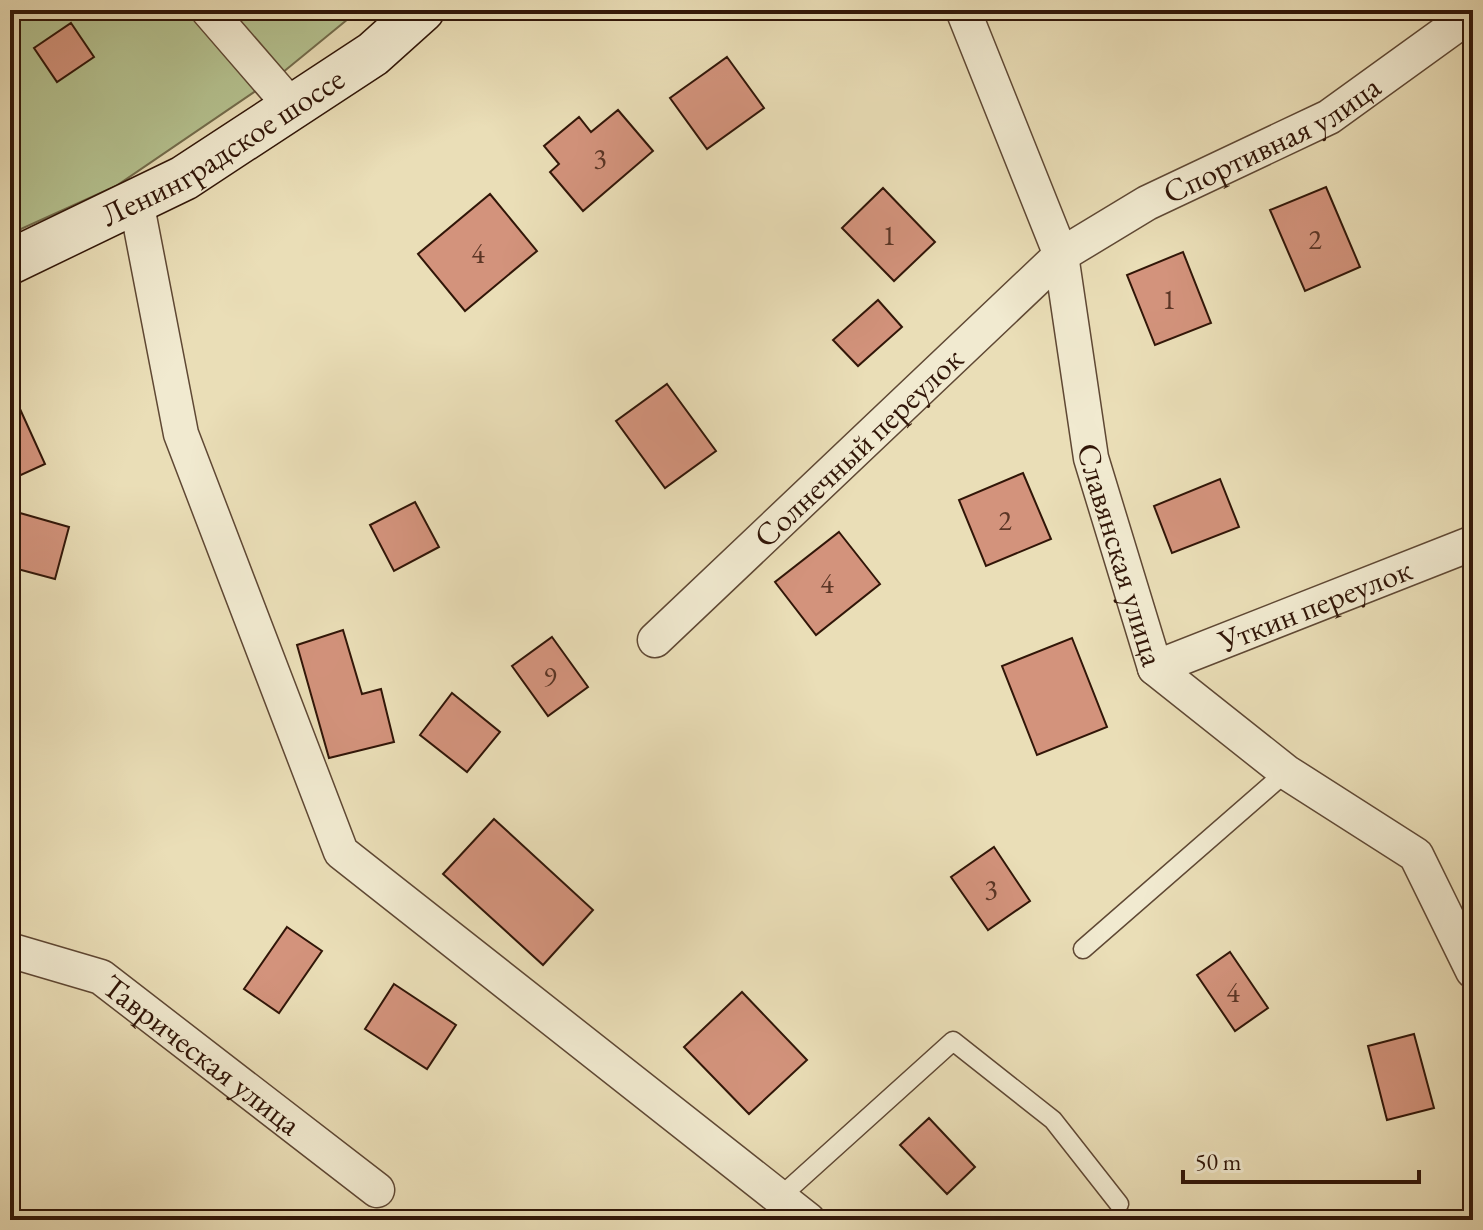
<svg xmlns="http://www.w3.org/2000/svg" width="1483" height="1230" viewBox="0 0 1483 1230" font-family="'EB Garamond',serif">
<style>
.green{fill:#b5c290;stroke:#736c4c;stroke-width:2}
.building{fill:#d3937c;stroke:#311608;stroke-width:2}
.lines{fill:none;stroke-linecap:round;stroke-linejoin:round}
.lane-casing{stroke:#5f4834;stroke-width:21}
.street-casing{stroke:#5f4834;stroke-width:37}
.secondary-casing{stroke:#311608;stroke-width:47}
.lane{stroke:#f1ead0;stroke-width:18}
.street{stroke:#f1ead0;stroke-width:34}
.secondary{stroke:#f1ead0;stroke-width:44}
.labels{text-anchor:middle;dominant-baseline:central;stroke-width:6;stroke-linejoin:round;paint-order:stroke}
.number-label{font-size:28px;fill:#5a3525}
.street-label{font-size:32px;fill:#311608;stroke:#f1ead0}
</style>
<rect width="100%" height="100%" fill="#eadeb7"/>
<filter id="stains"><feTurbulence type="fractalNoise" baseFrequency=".0025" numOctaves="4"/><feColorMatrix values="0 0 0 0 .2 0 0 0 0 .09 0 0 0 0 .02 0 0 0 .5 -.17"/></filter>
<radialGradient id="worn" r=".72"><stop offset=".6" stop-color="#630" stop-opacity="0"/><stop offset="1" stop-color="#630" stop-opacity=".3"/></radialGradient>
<path class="green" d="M 10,10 L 359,10 L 282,73 L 116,186 L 10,234 Z"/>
<path class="building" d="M 71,23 L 94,57 L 57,82 L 34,48 Z
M 727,57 L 764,108 L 707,149 L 670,98 Z
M 618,110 L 653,151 L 583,211 L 550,172 L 559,164 L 544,146 L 579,117 L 591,132 Z
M 1326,187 L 1360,267 L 1305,291 L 1270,210 Z
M 883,188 L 935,242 L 894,281 L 842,228 Z
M 490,194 L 537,251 L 465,311 L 418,254 Z
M 1183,252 L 1211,323 L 1155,345 L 1127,275 Z
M 878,300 L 902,327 L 858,366 L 833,340 Z
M 667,384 L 716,451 L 665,488 L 616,421 Z
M 10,387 L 45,464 L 10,480 Z
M 1023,473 L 1051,539 L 986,566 L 959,500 Z
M 1220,479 L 1239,527 L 1172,553 L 1154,506 Z
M 415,502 L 439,547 L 394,571 L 370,525 Z
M 20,513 L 69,527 L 55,579 L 10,567 L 10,549 Z
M 839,532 L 880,584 L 816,635 L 775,582 Z
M 343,630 L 362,694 L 381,689 L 394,742 L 329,758 L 297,645 Z
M 552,637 L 588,687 L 548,716 L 512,666 Z
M 1072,638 L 1107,727 L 1037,755 L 1002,666 Z
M 452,693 L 500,732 L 467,772 L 420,735 Z
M 494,819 L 593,910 L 543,965 L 443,874 Z
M 994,847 L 1030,901 L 988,930 L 951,877 Z
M 287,927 L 322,951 L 279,1013 L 244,989 Z
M 1230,952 L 1268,1008 L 1235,1031 L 1197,975 Z
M 394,984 L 456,1025 L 427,1069 L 365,1029 Z
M 742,992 L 807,1060 L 749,1114 L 684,1047 Z
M 1414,1034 L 1434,1108 L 1387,1120 L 1368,1046 Z
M 929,1118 L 975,1167 L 947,1194 L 900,1145 Z"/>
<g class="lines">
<defs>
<path id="lane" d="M 1083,949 L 1286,772
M 780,1197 L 953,1041 L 1053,1120 L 1119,1204"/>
<g id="street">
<path d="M 208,10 L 292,107"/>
<path id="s1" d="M 963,10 L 1061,255 L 1091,458 L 1155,668 L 1286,772 L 1416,855 L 1473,971"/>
<path d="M 136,201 L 181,434 L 341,852 L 808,1220"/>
<path id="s2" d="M 655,640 L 1061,255 L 1147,203 L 1329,117 L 1473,13"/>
<path id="s3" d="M 1155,668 L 1473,543"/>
<path id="s4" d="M 10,953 L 16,952 L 101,977 L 377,1190"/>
</g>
<g id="secondary">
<path id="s5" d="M 10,262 L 184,178 L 373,54 L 422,10"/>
</g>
</defs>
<use href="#lane" class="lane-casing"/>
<use href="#street" class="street-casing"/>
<use href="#secondary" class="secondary-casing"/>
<use href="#lane" class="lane"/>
<use href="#street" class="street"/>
<use href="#secondary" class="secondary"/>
</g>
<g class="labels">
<g class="number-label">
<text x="600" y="158">3</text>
<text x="889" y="235">1</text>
<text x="1315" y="239">2</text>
<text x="478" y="253">4</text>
<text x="1169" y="299">1</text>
<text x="1005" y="520">2</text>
<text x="827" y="583">4</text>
<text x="550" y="676">9</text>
<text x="991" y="889">3</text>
<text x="1233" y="992">4</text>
</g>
<g class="street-label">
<text stroke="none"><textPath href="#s2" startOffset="800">Спортивная улица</textPath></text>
<text stroke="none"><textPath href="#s5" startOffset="242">Ленинградское шоссе</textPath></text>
<text stroke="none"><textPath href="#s2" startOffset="280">Солнечный переулок</textPath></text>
<text stroke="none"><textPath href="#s1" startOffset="570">Славянская улица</textPath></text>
<text stroke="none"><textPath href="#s3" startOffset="172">Уткин переулок</textPath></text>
<text stroke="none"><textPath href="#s4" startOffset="222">Таврическая улица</textPath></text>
</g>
</g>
<rect width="1483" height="1230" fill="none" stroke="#eadeb7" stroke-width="40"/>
<rect x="12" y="12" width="1459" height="1206" fill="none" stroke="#311608" stroke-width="4"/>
<rect x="20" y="20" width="1443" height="1190" fill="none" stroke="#311608" stroke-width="2"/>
<path d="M1183 1170v12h236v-12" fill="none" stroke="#311608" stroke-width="4"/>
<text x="1195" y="1170" font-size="24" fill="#311608" stroke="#f1ead0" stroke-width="6" paint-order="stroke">50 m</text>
<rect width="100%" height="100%" filter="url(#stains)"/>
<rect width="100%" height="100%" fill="url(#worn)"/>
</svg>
